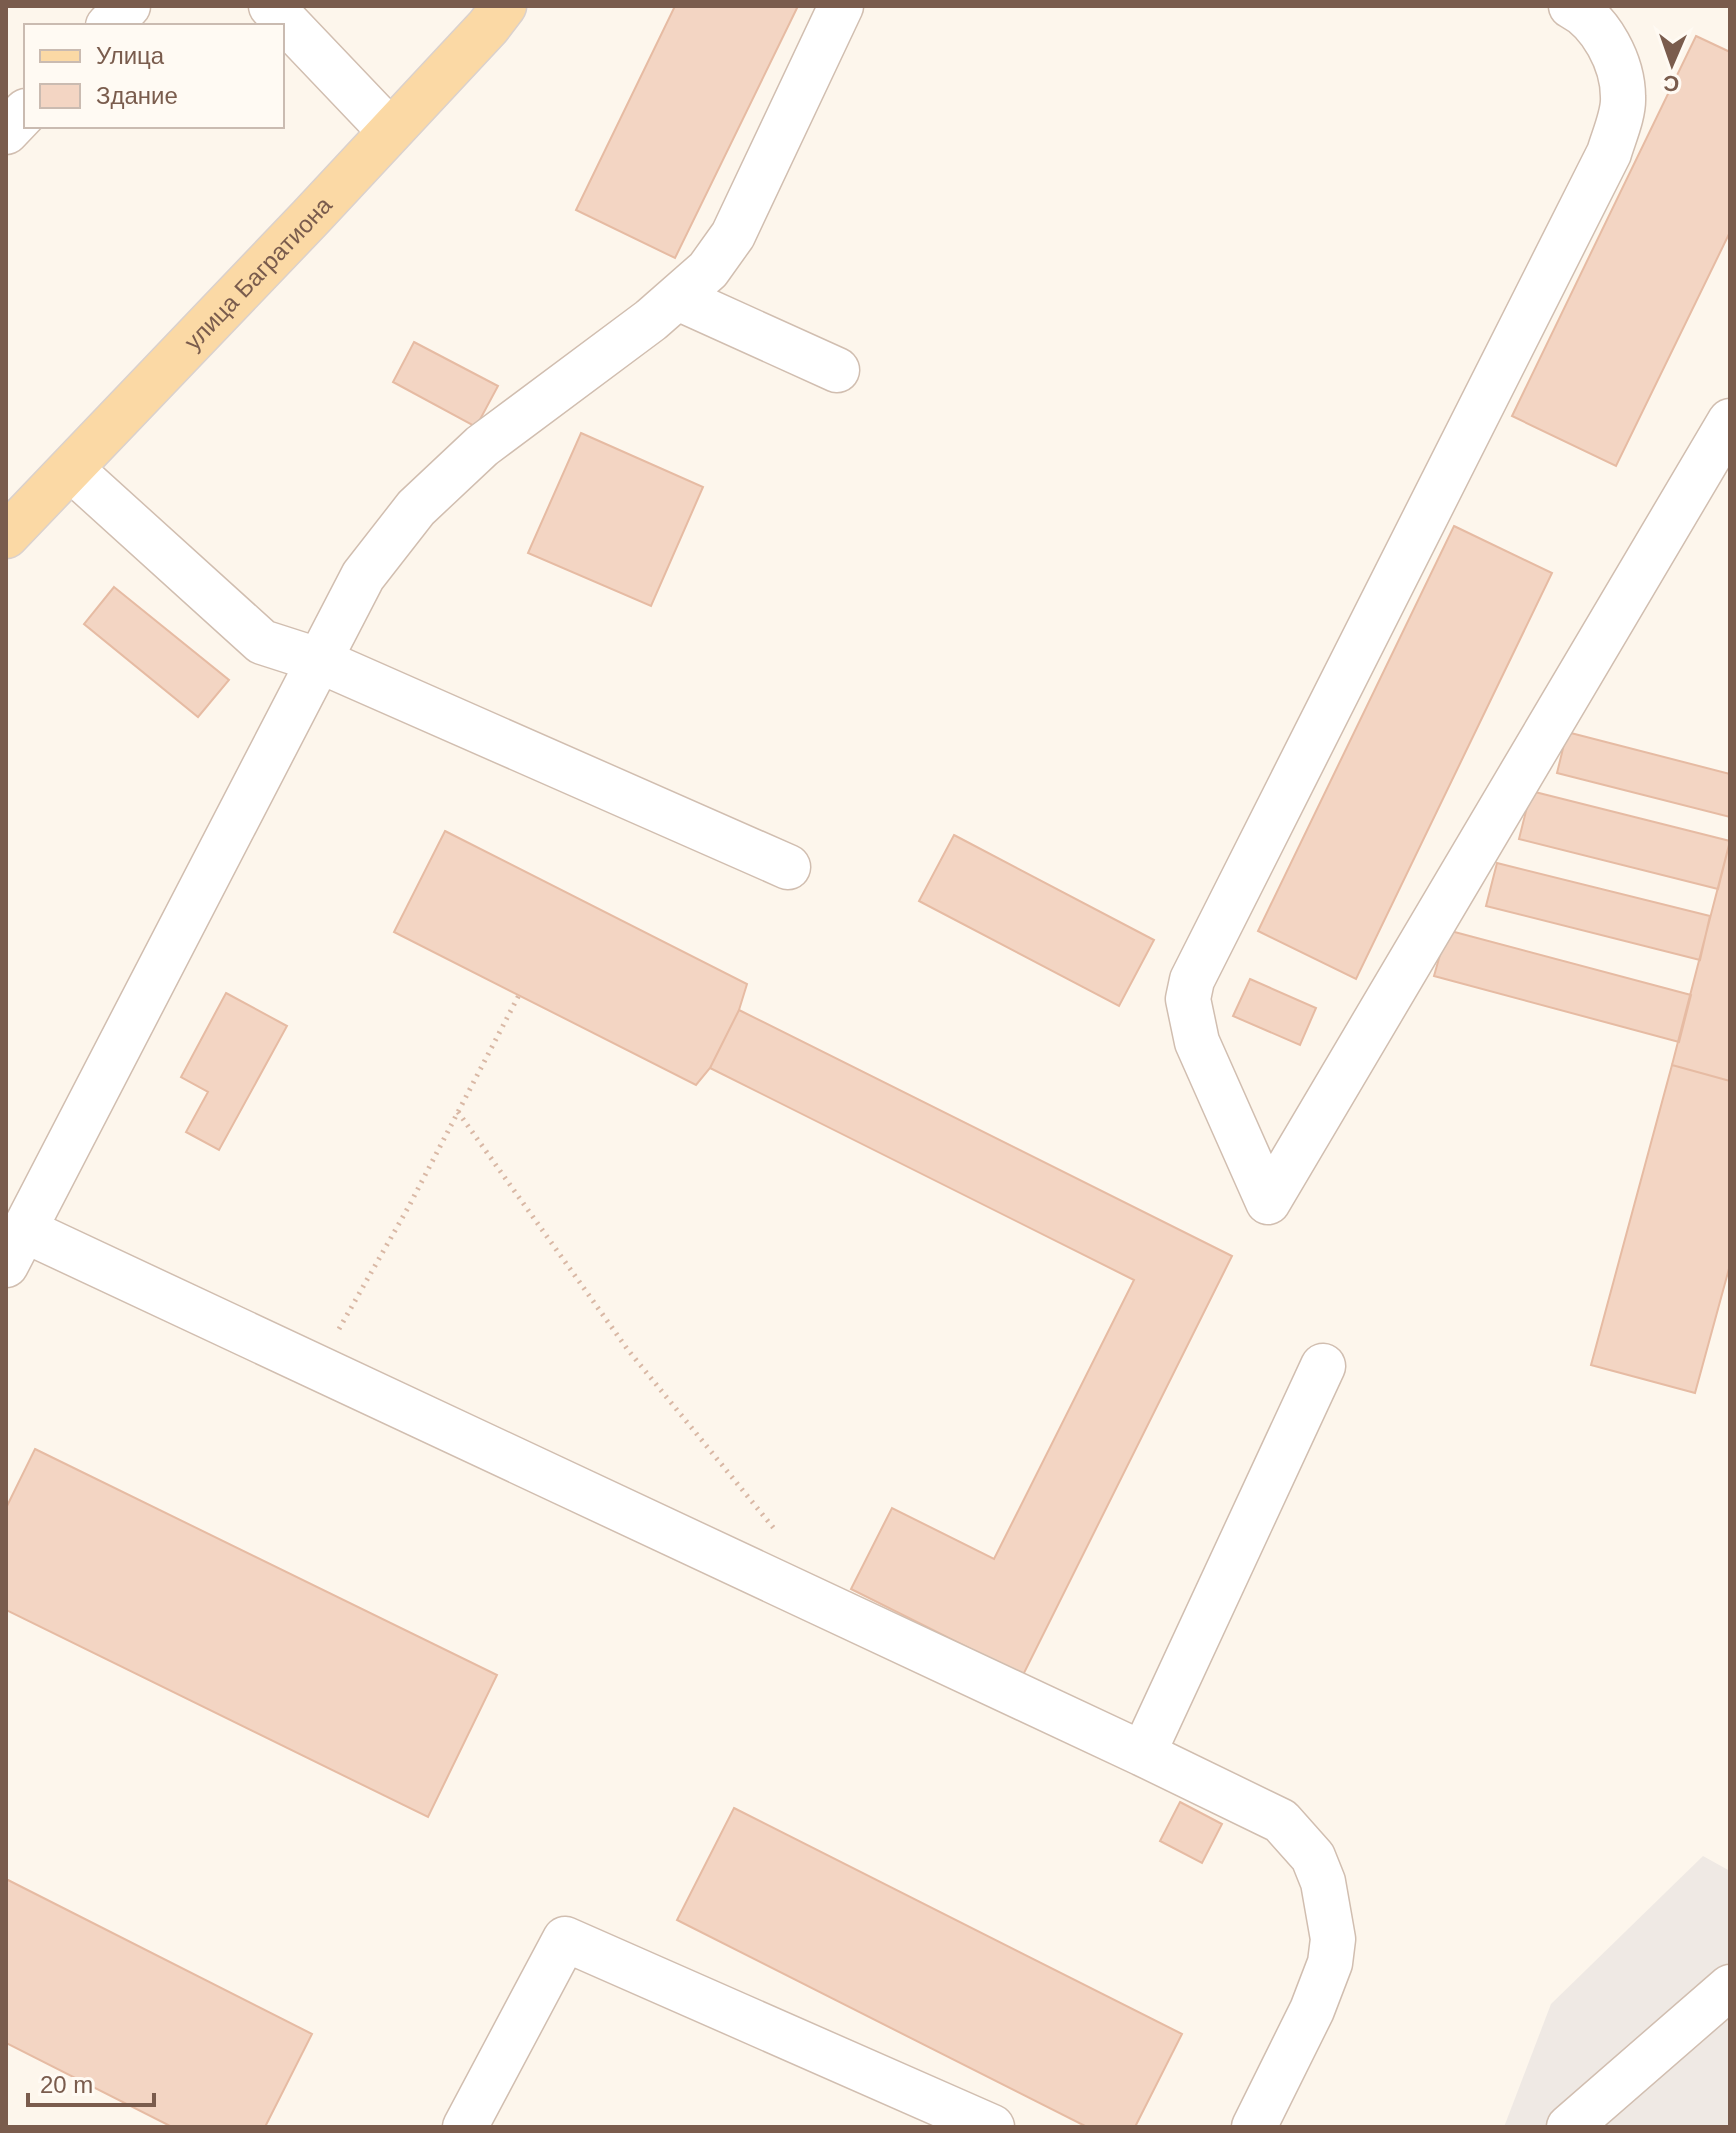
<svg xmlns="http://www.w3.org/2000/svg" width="1736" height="2133" viewBox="0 0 1736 2133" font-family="Arial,sans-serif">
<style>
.industrial{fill:#efe9e4}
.building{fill:#f3d5c3;stroke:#e6bba3;stroke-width:2}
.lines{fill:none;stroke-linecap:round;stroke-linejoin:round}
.minor-casing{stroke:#d1beb0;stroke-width:47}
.major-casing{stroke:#dad1cd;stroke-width:47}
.path{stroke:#d9b8a5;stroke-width:5;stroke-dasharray:2 6;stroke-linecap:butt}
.minor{stroke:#fff;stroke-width:44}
.major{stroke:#fbd9a5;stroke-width:44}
.labels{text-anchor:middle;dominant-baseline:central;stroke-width:6;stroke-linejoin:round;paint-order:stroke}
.street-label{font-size:24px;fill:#7a5c4d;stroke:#fffaf3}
</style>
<rect width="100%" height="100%" fill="#fdf6ec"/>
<path class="industrial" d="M 1703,1856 L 1730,1871 L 1730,2127 L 1504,2127 L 1551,2004 Z"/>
<path class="building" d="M 675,6 L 798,6 L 675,258 L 576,210 Z
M 1696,36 L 1730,52 L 1730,232 L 1616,466 L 1512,416 Z
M 414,342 L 498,386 L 476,427 L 393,382 Z
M 581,433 L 703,487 L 651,606 L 528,553 Z
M 1454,526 L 1552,573 L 1356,979 L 1258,931 Z
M 114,587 L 229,680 L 198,717 L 84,624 Z
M 1567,732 L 1730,774 L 1730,817 L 1557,773 Z
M 1531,791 L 1730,841 L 1718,889 L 1519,839 Z
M 445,831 L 747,984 L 739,1010 L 710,1068 L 696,1085 L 394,932 Z
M 954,835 L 1154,940 L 1119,1006 L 919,901 Z
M 1730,841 L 1730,1081 L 1672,1065 Z
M 1497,863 L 1710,916 L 1700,960 L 1486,906 Z
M 1447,930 L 1691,995 L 1679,1042 L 1434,976 Z
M 1250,979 L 1316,1008 L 1300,1045 L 1233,1016 Z
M 226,993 L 287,1026 L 219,1150 L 186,1132 L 208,1092 L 181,1077 Z
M 739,1010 L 1232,1256 L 1023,1675 L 851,1589 L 892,1508 L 994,1559 L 1134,1280 L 710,1068 Z
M 1672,1065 L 1730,1081 L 1730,1265 L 1695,1393 L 1591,1365 Z
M 35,1449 L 497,1675 L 428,1817 L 6,1610 L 6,1508 Z
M 1180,1802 L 1222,1824 L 1202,1863 L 1160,1841 Z
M 734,1808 L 1182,2034 L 1135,2127 L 1087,2127 L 677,1920 Z
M 6,1879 L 312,2034 L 265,2127 L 172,2127 L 6,2043 Z"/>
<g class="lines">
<defs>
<path id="minor" d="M 271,6 L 390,131
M 108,26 L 128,6
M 6,132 L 26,111
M 678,298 L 837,370
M 71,469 L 262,642 L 318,660 L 788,867
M 1268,1202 L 1197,1042 L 1188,999 L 1192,980 L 1609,153 C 1614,136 1624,114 1623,97 C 1623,63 1601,21 1571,6
M 1268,1202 L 1730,421
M 24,1230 L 1143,1754 L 1323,1366
M 6,1265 L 363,576 L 416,508 L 482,446 L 651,320 L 708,270 L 733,235 L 841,6
M 1143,1754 L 1281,1821 L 1313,1857 L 1323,1882 L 1333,1939 L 1330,1963 L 1312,2010 L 1254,2127
M 465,2127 L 565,1939 L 992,2127
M 1569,2127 L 1730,1987"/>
<g id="major">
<path id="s1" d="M 6,536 L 310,218 L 488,27 L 504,6"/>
</g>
</defs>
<use href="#minor" class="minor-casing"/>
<use href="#major" class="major-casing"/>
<path class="path" d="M 458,1112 L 628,1350 L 776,1531
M 339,1329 L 409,1206 L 519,995"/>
<use href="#minor" class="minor"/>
<use href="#major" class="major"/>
</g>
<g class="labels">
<g class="street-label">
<text stroke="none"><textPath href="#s1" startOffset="364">улица Багратиона</textPath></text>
</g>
</g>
<rect width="1736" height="2133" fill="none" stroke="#7a5c4d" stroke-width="16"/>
<rect x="24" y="24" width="260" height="104" fill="#fffaf3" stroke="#cabbb1" stroke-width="2"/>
<rect x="40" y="50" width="40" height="12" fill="#fbd9a5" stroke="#cabbb1" stroke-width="2"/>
<text x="96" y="64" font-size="24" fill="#7a5c4d">Улица</text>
<rect x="40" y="84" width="40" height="24" fill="#f3d5c3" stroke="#cabbb1" stroke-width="2"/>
<text x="96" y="104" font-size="24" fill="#7a5c4d">Здание</text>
<g transform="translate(1672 64) rotate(182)" stroke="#fffaf3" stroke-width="6" paint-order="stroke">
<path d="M0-6L14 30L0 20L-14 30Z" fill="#7a5c4d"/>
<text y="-12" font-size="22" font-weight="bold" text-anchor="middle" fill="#7a5c4d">С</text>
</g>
<path d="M28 2093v12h126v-12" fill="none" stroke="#7a5c4d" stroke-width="4"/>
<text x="40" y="2093" font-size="24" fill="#7a5c4d" stroke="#fffaf3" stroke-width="6" paint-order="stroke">20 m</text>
</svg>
